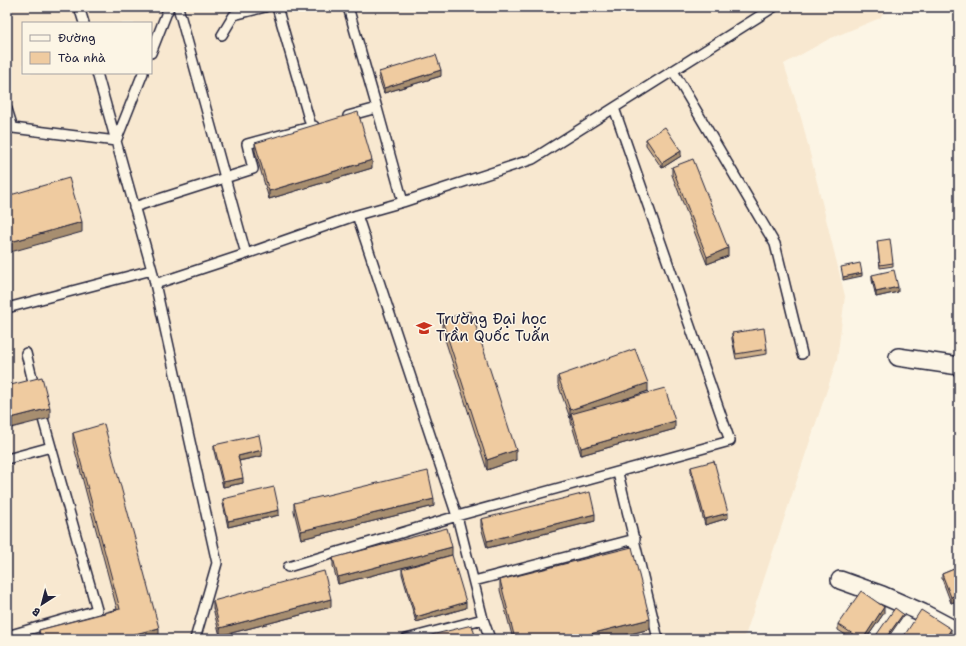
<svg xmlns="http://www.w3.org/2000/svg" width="966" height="646" viewBox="0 0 966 646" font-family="'Shantell Sans',sans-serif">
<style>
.built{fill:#f8e8d0;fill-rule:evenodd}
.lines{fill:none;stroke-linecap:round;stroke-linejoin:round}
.service-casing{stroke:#22223b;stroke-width:12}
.minor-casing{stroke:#22223b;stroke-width:20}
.service{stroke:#fcf5e5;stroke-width:9}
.minor{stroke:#fcf5e5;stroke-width:17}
.wall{fill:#ceaf8a;stroke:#22223b}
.shaded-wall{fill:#a78e70;stroke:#22223b}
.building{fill:#efcba0;stroke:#22223b}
.labels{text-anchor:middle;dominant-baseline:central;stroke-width:3;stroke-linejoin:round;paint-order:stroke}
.poi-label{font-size:15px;fill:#22223b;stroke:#fcf5e5;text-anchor:start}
</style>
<rect width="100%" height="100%" fill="#fcf5e5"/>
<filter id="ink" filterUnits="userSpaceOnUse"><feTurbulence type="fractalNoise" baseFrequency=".025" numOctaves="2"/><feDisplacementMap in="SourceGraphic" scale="8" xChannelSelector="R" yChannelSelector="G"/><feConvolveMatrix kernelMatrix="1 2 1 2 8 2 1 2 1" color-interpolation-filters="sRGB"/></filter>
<g filter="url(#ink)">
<path class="built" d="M 7,7 L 887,7 L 880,18 L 829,39 L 784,64 L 802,121 L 845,296 L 837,360 L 744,639 L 7,639 ZM 23,23 L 151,23 L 151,73 L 23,73 Z"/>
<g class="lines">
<defs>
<path id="service" d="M 79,7 L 84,23
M 178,7 L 246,254
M 277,7 L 311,126
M 222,35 L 234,15 L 265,7
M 151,53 L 169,7
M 673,71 L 775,244 L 802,354
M 97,73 L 152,270 L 217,563 L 195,639
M 377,108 L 403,202
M 7,109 L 13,128 L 116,141 L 143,73
M 348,116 L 377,108 L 348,7
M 134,207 L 253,169 L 247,144 L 314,126
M 357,215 L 457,516 L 483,619 L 490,639
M 155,284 L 246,254 L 357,215 L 403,202 L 533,159 L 774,7
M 7,308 L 152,270
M 26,353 L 35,390
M 40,408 L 51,447
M 7,459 L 51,447 L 97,610 L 7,636
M 618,473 L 658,639
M 288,567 L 457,516 L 730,441 L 614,108
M 474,581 L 635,539
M 406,639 L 483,619"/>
<path id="minor" d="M 898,357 L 959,366
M 840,580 L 882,595 L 923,613 L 959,632"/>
</defs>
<use href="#service" class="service-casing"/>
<use href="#minor" class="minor-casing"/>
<use href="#service" class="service"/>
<use href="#minor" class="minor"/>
</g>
<path class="wall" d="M 379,72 L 441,76 L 384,93 L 379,78 Z
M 646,139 L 681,156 L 662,168 L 646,145 Z
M 255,143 L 372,168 L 269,199 L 255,151 Z
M 672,167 L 728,256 L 707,264 L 672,175 Z
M 877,241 L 893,263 L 893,266 L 880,268 Z
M 872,275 L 898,292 L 876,297 L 872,280 Z
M 442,320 L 516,460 L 487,470 L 442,330 Z
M 732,333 L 767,349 L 767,354 L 736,359 L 732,339 Z
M 558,376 L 648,391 L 621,400 L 675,429 L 581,455 L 571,422 L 571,418 L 570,418 L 558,384 Z
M 73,433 L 159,637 L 153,639 L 39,639 L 39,630 L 117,609 L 73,443 Z
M 214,445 L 262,456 L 239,461 L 243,483 L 223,487 L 214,451 Z
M 691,467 L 728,518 L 705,525 L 691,473 Z
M 223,499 L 279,515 L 228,527 L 223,504 Z
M 294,503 L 434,506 L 301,539 L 294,511 Z
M 481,519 L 595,521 L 487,548 L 481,527 Z
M 452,555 L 338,584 L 333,566 L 333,558 Z
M 959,567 L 959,600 L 951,603 L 942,579 L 942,574 Z
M 402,569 L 466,608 L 416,622 L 402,574 Z
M 500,580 L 650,629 L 611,639 L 513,639 L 500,590 Z
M 213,601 L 331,607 L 220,636 L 213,608 Z
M 884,613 L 866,639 L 852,639 L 838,630 L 838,624 Z"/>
<path class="shaded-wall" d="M 441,70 L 441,76 L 384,93 L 384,88 Z
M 681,151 L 681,156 L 662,168 L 662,163 Z
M 372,160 L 372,168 L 269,199 L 269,191 Z
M 82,222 L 82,232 L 7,253 L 7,243 Z
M 728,248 L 728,256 L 707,264 L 707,257 Z
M 862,273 L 862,276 L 843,280 L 843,277 Z
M 898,287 L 898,292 L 876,297 L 876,292 Z
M 648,383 L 648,391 L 572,417 L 571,414 L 571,418 L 570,418 L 570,410 Z
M 50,408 L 50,418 L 7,429 L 7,419 Z
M 675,421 L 675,429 L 581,455 L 581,448 Z
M 262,450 L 262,456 L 238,461 L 238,456 Z
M 516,450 L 516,460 L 487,470 L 487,460 Z
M 243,478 L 243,483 L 223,487 L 223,482 Z
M 434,499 L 434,506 L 301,539 L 301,531 Z
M 279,510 L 279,515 L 228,527 L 228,521 Z
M 728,513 L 728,518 L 705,525 L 705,519 Z
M 595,514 L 595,521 L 487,548 L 487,541 Z
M 452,547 L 452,555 L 338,584 L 338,577 Z
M 959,594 L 959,600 L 951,603 L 951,597 Z
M 331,599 L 331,607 L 220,636 L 220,628 Z
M 466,602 L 466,608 L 416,622 L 416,617 Z
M 884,607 L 884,613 L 866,639 L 863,639 Z
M 903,614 L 903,616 L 887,639 L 885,639 Z
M 650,619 L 650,629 L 611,639 L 570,639 Z
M 159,628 L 159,637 L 153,639 L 115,639 Z
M 951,629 L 951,634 L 948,639 L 945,639 Z"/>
<path class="building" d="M 436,55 L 441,70 L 384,88 L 379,72 Z
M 358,112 L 372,160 L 269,191 L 255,143 Z
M 665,127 L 681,151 L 662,163 L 646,139 Z
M 693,159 L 728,248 L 707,257 L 672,167 Z
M 69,178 L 82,222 L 7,243 L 7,196 Z
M 890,239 L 893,263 L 880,265 L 877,241 Z
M 860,263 L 862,273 L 843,277 L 841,267 Z
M 894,270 L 898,287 L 876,292 L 872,275 Z
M 471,311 L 516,450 L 487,460 L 442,320 Z
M 764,328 L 767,349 L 736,354 L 732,333 Z
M 635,349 L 648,383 L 570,410 L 558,376 Z
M 42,377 L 50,408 L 7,419 L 7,386 Z
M 665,388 L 675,421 L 581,448 L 571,414 Z
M 104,424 L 159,628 L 115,639 L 41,639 L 39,630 L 120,609 L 73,433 Z
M 259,435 L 262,450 L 238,456 L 243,478 L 223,482 L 214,445 Z
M 714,461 L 728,513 L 705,519 L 691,467 Z
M 428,471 L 434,499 L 301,531 L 294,503 Z
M 274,487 L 279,510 L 228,521 L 223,499 Z
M 590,492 L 595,514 L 487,541 L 481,519 Z
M 447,528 L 452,547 L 338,577 L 333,558 Z
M 632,547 L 650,619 L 570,639 L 515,639 L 500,580 Z
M 452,555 L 466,602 L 416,617 L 402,569 Z
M 959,567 L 959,594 L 951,597 L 942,574 Z
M 324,571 L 331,599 L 220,628 L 213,601 Z
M 861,591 L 884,607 L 863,639 L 860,639 L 838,624 Z
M 895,608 L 903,614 L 885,639 L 877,639 L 875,637 Z
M 921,610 L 951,629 L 945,639 L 902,639 Z
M 472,625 L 476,639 L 415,639 Z"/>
</g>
<defs>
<symbol id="university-bare" viewBox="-9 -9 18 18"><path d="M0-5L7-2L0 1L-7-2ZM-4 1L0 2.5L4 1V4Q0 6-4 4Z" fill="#c8321e" stroke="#fcf5e5" stroke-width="2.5" paint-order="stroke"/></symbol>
</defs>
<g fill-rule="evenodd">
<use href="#university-bare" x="413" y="317" width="22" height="22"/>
</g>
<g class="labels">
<g class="poi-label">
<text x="436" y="319">Trường Đại học<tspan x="436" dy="17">Trần Quốc Tuấn</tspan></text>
</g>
</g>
<rect width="966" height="646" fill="none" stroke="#fcf5e5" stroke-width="24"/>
<rect x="12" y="12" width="942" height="622" fill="none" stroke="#22223b" stroke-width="1.5" filter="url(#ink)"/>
<rect x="22" y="22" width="130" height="52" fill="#fcf5e5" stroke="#a5a1a1"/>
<rect x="30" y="35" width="20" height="6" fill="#fcf5e5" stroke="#a5a1a1"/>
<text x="58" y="42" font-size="12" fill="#22223b">Đường</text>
<rect x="30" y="52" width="20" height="12" fill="#efcba0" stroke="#a5a1a1"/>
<text x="58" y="62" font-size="12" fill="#22223b">Tòa nhà</text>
<g transform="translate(42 604) rotate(216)" stroke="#fcf5e5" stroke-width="3" paint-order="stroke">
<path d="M0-3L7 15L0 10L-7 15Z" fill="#22223b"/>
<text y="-6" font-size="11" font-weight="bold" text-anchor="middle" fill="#22223b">B</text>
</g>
</svg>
